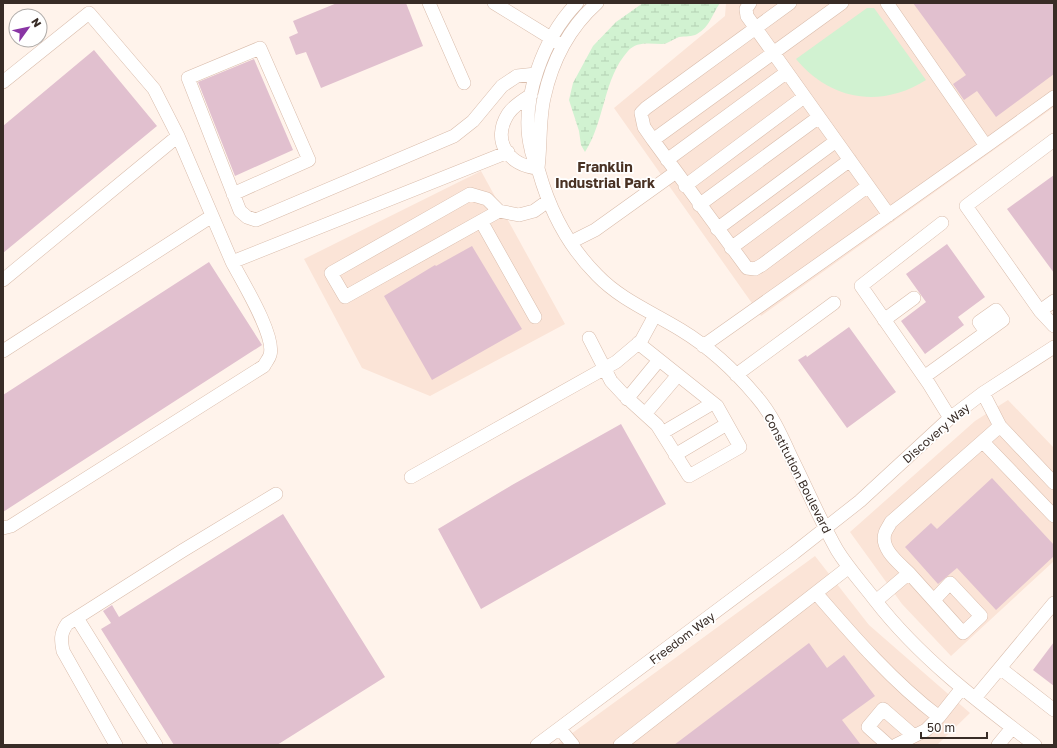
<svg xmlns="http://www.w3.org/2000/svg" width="1057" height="748" viewBox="0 0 1057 748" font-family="'Golos Text',sans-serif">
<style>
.built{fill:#fbe4d7}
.wetland{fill:url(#wetland-marsh)}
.pitch{fill:#d1f2d1}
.building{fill:#e1c0cf}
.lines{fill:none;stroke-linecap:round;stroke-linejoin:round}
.minor-casing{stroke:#d9bcab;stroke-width:14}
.minor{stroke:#fff;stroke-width:13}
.labels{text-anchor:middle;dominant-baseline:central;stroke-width:3.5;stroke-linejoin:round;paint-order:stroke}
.street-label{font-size:12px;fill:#382c26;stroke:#fff}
.quarter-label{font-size:14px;font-weight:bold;fill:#493224;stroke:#fff}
</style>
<defs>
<pattern id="wetland-marsh" width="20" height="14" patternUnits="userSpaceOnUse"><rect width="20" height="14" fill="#d1f2d1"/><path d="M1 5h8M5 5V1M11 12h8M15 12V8" fill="none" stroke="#b4d0b3"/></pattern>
</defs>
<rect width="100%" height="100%" fill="#fff3eb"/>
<path class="built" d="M 726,3 L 1054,3 L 1054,107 L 761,316 L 614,108 L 725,16 Z
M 481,171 L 565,324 L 430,396 L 362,368 L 304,259 Z
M 1008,400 L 1054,448 L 1054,561 L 951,656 L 902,604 L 850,532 L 975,421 Z
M 815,556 L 869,625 L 970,713 L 937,745 L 556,745 Z"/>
<path class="wetland" d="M 643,3 L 720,3 C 712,14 710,27 697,34 C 692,37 685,36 679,37 C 673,39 668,44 662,44 C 650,44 637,41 628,51 C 603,79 605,121 585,152 L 581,145 L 579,131 L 569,100 L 573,83 L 593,46 L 616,22 Z"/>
<path class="pitch" d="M 867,8 L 874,8 L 926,80 C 880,109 830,100 796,59 Z"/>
<path class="building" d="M 337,3 L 406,3 L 423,46 L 321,88 L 306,52 L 296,55 L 289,37 L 298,33 L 293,21 Z
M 913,3 L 1054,3 L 1054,74 L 996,117 L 977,91 L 964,100 L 955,87 L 953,84 L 966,75 Z
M 94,50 L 157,126 L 3,253 L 3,126 Z
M 254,59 L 293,150 L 235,176 L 198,82 Z
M 1054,175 L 1054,273 L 1007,209 Z
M 947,244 L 985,297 L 958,317 L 964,325 L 925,354 L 901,321 L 926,302 L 906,274 Z
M 472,246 L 522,329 L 432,380 L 384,296 L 435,265 L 436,266 Z
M 209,262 L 262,345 L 3,512 L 3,395 Z
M 849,327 L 896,392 L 847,428 L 798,360 L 806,355 L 807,357 Z
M 621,424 L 666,504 L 481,609 L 438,529 L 512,485 Z
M 992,478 L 1054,545 L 1054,556 L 996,610 L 957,568 L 938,584 L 905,547 L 931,523 L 937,529 Z
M 283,514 L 385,677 L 277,745 L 174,745 L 101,629 L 111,623 L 103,611 L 112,605 L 119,617 Z
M 1054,642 L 1054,686 L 1033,670 Z
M 809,643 L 827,668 L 844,655 L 875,696 L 842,720 L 861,745 L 674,745 Z"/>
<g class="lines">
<defs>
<path id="minor" d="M 429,3 L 464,83
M 494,3 L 559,43
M 577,3 C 544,37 519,101 531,149 C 532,157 537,164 539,172 C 550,211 568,246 597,275 C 621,300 652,312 681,330 C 709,347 735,371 756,396 C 772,414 782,437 792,459 C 807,489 820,520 837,550 C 848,568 862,583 875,600 C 919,657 977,701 1035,745
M 750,3 L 746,9 L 747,16 L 889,215
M 790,3 L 646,108 L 641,113 L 644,127 L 653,140 L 747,268 L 755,269 L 762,265 L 868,186
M 3,82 L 89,13 L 154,89 L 178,136 L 232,262 L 508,152
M 531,95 C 523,100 513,106 508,114 C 491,141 509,166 538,168
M 653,140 L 842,3
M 1054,140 L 966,206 L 1040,311 L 1054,326
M 986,146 L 1054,97
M 667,160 L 787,72
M 538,168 C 541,145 539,120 544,98 C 552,61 569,28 597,3
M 685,186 L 804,97
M 233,194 L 309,160 L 260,48 L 188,78 L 240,211 L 247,217 L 256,220 L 454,136 L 473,121 L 502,86 L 517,76 L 536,74
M 699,205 L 819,117
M 499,211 L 345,297 L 331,273 L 470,194 L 487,199 L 499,211 L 519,215 L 534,211 L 548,201
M 481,221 L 535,317
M 942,223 L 861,286 L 929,384 L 950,418
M 717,229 L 836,141
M 571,242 L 595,230 L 676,172
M 731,248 L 850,160
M 3,280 L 178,136
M 1040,311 L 1054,301
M 884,320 L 914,298
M 589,338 L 611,381 L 624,395 L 657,425 L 689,476 L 740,447 L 717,406 L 638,343
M 703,346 L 986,146 L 887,3
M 3,351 L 212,216
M 736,375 L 834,303
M 924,377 L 1003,320 L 996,310 L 979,322 L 986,332
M 627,399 L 659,360
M 645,414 L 678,375
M 1000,426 L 1054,483
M 662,433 L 713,403
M 983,442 L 1054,516
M 675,455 L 727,424
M 411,477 L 616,362 L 641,341 L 654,317
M 3,528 L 11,526 L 264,366 C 265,363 269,359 270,355 C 276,336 242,281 232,262
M 909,573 C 899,563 880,549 885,533 C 886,530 889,526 891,522 L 1000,426 L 983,393
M 816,593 C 854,637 893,682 939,717
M 876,601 L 909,573 L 963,633 L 981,616 L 950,583 L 934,600
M 77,618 L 156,745
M 1000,668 L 1054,710
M 975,698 L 1054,603
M 560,729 L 573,745
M 116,745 L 63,651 C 61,640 60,634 67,624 L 182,551 L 276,494
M 537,745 L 794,553 L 860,501 L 950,418 L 983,393 L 1054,347
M 620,745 L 849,567
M 888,745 L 868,727 L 883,709 L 914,736
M 896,745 L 926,730 L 939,717 L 962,688
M 998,745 L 1012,728"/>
</defs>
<use href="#minor" class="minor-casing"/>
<use href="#minor" class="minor"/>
</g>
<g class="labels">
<g class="street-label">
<text transform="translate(936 433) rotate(-41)">Discovery Way</text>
<text transform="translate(798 473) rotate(63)">Constitution Boulevard</text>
<text transform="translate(682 638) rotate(-37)">Freedom Way</text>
</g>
<g class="quarter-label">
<text x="605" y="166">Franklin<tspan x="605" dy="16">Industrial Park</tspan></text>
</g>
</g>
<rect width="1057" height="748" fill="none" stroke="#382c26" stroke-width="8"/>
<g transform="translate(28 28) rotate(57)"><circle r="19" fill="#ffffff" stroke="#afaba8"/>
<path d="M0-3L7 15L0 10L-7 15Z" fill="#8935a4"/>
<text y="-6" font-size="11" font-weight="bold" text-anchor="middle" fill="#382c26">N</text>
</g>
<path d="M921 732v6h66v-6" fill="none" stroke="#382c26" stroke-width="2"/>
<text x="927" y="732" font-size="12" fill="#382c26" stroke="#ffffff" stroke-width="3" paint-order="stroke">50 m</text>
</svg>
